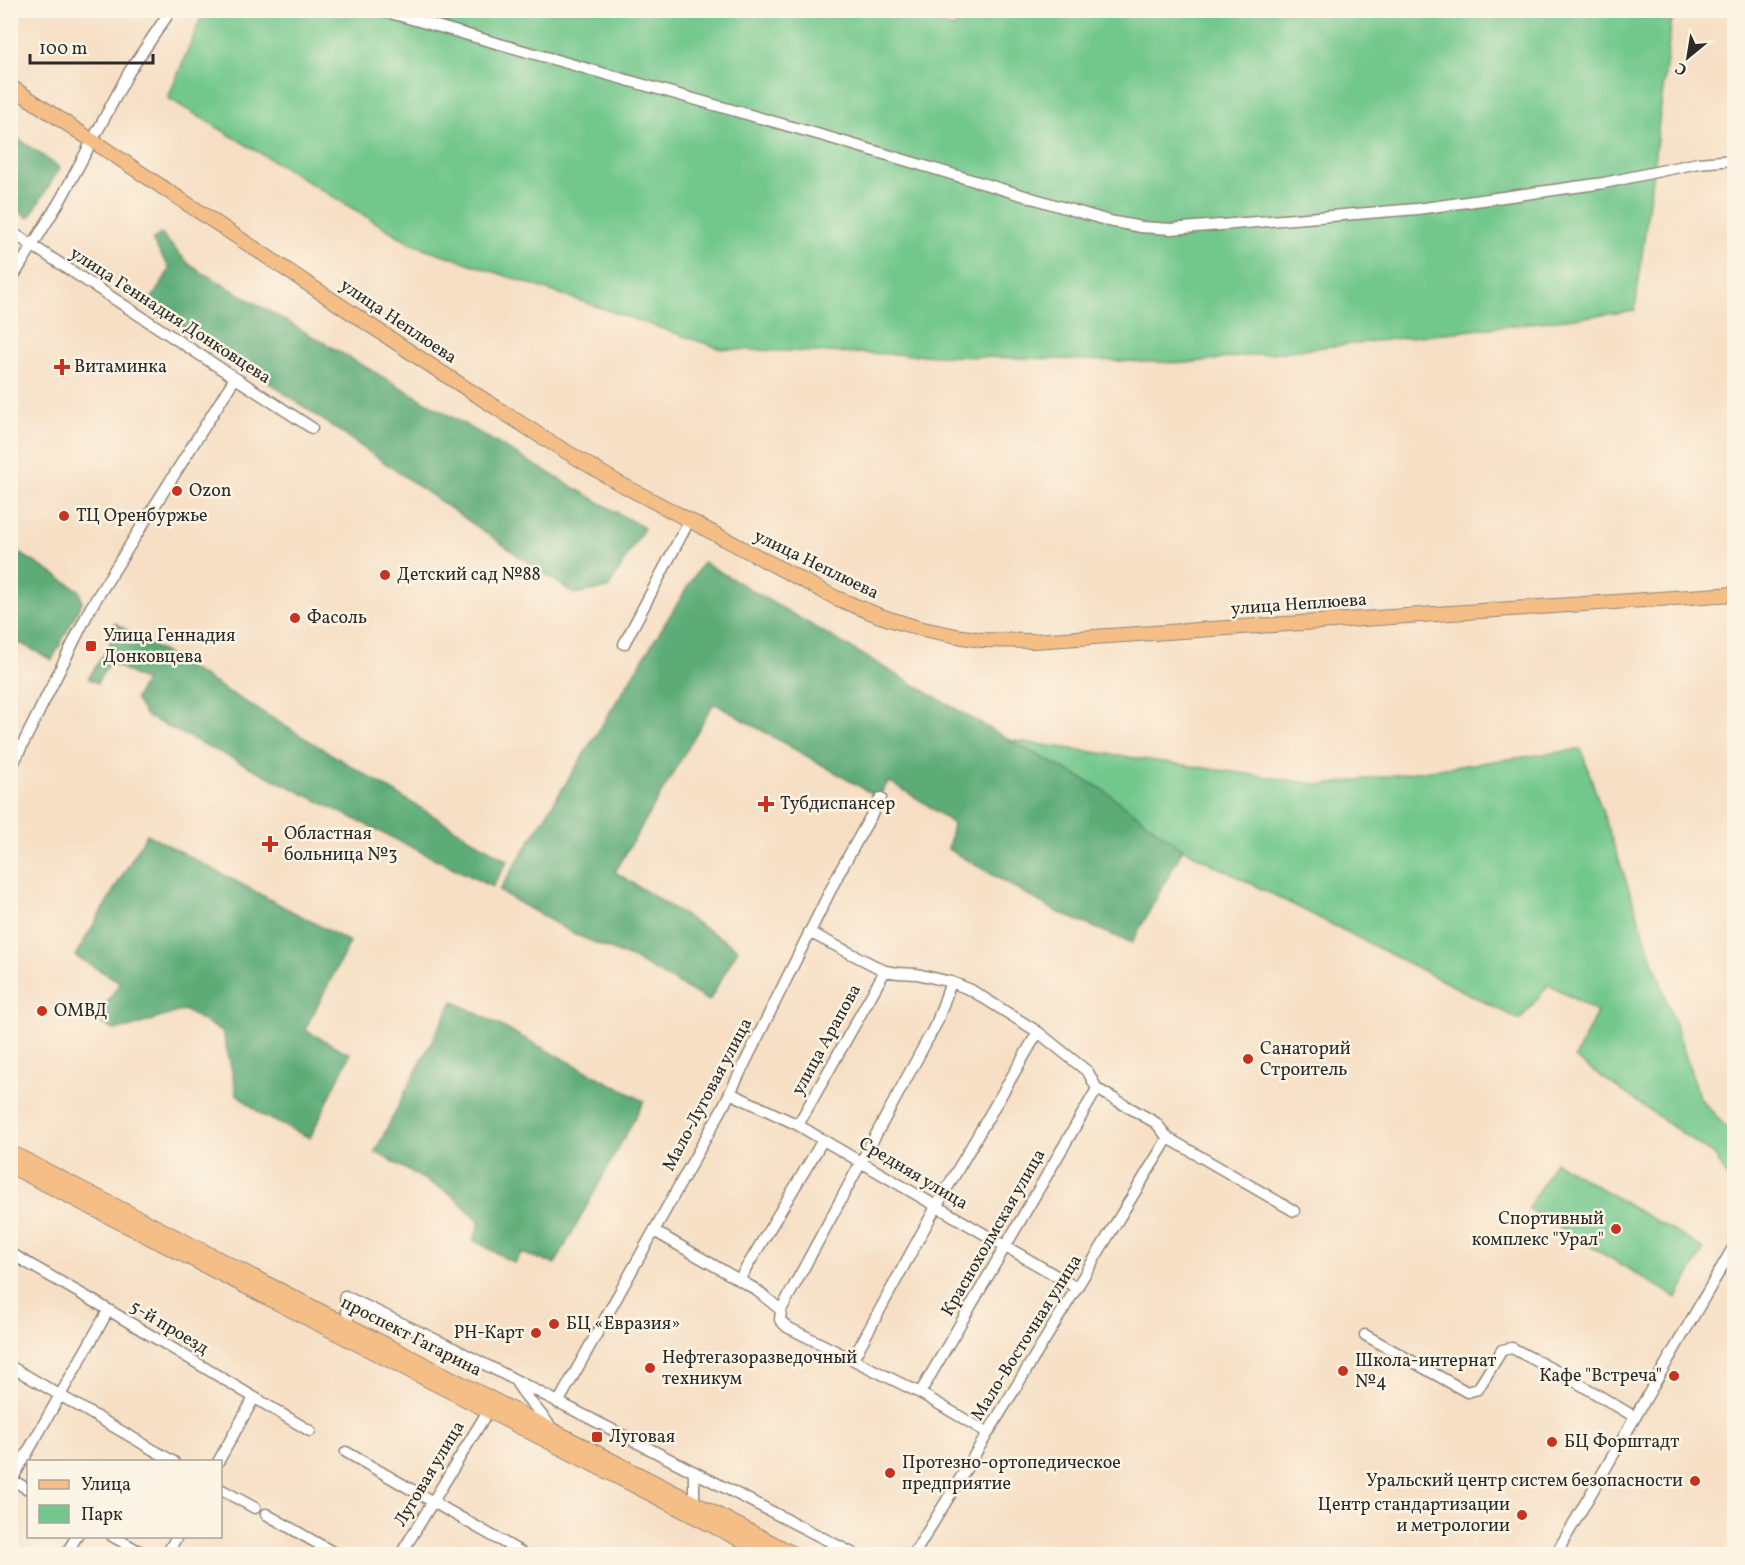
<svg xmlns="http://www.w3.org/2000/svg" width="1745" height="1565" viewBox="0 0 1745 1565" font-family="Vollkorn,serif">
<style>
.green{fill:#72c78c;stroke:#4e795c;stroke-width:1.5}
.forest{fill:#5dac78;stroke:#446c52;stroke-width:1.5}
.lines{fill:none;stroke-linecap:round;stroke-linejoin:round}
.minor-casing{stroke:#908578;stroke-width:13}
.major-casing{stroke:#908578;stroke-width:16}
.minor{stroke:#fff;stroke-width:10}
.major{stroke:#f5be86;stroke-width:14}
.poi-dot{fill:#c8321e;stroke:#fcf5e5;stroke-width:2}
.labels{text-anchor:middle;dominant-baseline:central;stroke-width:5;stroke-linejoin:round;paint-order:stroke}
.street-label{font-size:18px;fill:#2b2b2b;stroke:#fcf5e5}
.poi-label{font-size:18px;fill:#2b2b2b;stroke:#fcf5e5;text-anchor:start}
</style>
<rect width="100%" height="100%" fill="#fcf5e5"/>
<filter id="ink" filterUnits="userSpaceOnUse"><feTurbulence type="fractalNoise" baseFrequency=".0167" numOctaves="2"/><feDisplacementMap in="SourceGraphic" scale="12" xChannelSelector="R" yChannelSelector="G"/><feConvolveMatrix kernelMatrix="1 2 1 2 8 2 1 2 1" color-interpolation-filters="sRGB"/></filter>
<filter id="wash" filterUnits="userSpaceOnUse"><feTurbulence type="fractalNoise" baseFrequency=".008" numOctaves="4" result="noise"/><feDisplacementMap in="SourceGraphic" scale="24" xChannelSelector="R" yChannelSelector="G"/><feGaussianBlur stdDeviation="1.35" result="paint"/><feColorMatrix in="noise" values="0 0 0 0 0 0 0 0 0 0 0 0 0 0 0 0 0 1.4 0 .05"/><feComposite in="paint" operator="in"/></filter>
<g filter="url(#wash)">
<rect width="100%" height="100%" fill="#f6dfc4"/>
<path class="green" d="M 904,10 L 953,28 L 968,10 L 1673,11 L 1635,311 L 1186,363 L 722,349 L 412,244 L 168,98 L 204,11 Z
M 1009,740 L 1323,785 L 1581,749 L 1700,1098 L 1734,1136 L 1734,1190 L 1716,1157 L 1575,1058 L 1597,1012 L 1549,984 L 1520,1020 L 1183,849 Z
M 1555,1162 L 1704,1249 L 1677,1298 L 1528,1209 Z"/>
<path class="forest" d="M 10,133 L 60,168 L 29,218 L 11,207 Z
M 161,234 L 191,266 L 644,528 L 608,588 L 574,594 L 222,350 L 148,305 L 170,269 L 152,240 Z
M 10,547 L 79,590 L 82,602 L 52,660 L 22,644 L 11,643 Z
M 703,562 L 1009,740 L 1102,789 L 1183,849 L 1132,943 L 1057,912 L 948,849 L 953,824 L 923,802 L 889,781 L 878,797 L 714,703 L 615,872 L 738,949 L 709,1001 L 636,960 L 574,934 L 499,891 Z
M 115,623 L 508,861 L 492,887 L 146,716 L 135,699 L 145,681 L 110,662 L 97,683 L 88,678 L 109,647 Z
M 147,834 L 350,942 L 305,1030 L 350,1054 L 310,1138 L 262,1115 L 237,1094 L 223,1032 L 184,1010 L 128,1028 L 113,1030 L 96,1020 L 120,982 L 75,956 Z
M 453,1001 L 644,1101 L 555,1264 L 521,1253 L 514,1263 L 473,1240 L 480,1222 L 452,1195 L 375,1152 L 414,1075 Z"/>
</g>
<g filter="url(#ink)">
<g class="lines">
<defs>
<path id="minor" d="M 380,10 L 824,136 L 1109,221 L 1141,227 L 1171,229 L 1417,209 L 1604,183 L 1698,163 L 1734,160
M 10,231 L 312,428
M 10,282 L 61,199 L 129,72 L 171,10
M 624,644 L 689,521
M 10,770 L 91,607 L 235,378
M 809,932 L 885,971 L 898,973 L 917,974 L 951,982 L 971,990 L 1038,1032 L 1088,1072 L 1097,1089 L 1156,1123 L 1168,1138 L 1294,1211
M 730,1093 L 798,1125 L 823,1140 L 1077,1288
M 798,1125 L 885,971
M 654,1231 L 755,1289 L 781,1310 L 780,1320 L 787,1327 L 920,1393 L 988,1433
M 10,1253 L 97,1303 L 310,1431
M 739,1280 L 823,1140
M 345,1296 L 453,1348 L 854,1554
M 345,1296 L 349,1325
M 781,1310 L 937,1022 L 951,982
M 1365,1335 L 1467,1392 L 1478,1389 L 1502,1350 L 1512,1348 L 1571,1379 L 1635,1417
M 853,1359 L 936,1207 L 1038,1032
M 10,1366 L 174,1462
M 515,1380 C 525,1398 541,1412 553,1430
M 920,1393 L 1097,1089
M 558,1403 L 723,1107 L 839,873 L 881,798
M 346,1452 L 524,1554
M 218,1462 L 254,1398
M 694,1473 L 694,1503
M 10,1479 L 28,1489
M 10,1483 L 108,1311
M 220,1489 L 255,1508
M 266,1514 L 336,1554
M 112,1536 L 144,1554
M 66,1554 L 77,1536
M 167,1554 L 177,1536
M 401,1554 L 488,1411
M 914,1554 L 1168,1138
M 1556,1554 L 1734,1246"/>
<path id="major" d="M 10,86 L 433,367 L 542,437 L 617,482 L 836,598 L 880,616 L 918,628 L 962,637 L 983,640 L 1034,641 L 1734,594
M 10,1152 L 794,1554
M 10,1166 L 768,1554"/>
</defs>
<use href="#minor" class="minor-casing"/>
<use href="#major" class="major-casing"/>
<use href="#minor" class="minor"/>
<use href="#major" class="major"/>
</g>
</g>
<g class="poi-dot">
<path d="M59 358h6v6h6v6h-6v6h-6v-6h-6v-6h6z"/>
<circle cx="177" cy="491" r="6"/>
<circle cx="64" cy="516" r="6"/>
<circle cx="385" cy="575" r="6"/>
<circle cx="295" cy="618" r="6"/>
<rect x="85" y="640" width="12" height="12" rx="3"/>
<path d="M763 795h6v6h6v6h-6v6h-6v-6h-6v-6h6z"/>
<path d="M267 835h6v6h6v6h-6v6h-6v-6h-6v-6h6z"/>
<circle cx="42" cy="1011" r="6"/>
<circle cx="1248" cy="1059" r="6"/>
<circle cx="1616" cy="1229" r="6"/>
<circle cx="554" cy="1324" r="6"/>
<circle cx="536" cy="1333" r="6"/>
<circle cx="650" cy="1368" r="6"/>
<circle cx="1343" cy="1371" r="6"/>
<circle cx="1674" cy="1376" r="6"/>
<rect x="591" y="1431" width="12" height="12" rx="3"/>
<circle cx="1552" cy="1442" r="6"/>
<circle cx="890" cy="1473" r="6"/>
<circle cx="1695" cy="1481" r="6"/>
<circle cx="1522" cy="1515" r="6"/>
</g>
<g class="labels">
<g class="street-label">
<text transform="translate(170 316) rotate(33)">улица Геннадия Донковцева</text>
<text transform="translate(398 322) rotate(34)">улица Неплюева</text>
<text transform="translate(816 565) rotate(26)">улица Неплюева</text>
<text transform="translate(1299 605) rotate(-4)">улица Неплюева</text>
<text transform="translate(827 1040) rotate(-61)">улица Арапова</text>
<text transform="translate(708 1095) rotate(-62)">Мало-Луговая улица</text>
<text transform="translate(913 1174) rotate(31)">Средняя улица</text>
<text transform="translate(994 1233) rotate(-60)">Краснохолмская улица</text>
<text transform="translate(169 1328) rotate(31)">5-й проезд</text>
<text transform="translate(411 1337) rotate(27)">проспект Гагарина</text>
<text transform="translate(1027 1338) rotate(-58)">Мало-Восточная улица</text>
<text transform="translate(430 1474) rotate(-59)">Луговая улица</text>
</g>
<g class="poi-label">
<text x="74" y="367">Витаминка</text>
<text x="189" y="491">Ozon</text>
<text x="76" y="516">ТЦ Оренбуржье</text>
<text x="397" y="575">Детский сад №88</text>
<text x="307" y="618">Фасоль</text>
<text x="103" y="636">Улица Геннадия<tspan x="103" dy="21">Донковцева</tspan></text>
<text x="780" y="804">Тубдиспансер</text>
<text x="284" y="834">Областная<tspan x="284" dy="21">больница №3</tspan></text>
<text x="54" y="1011">ОМВД</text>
<text x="1260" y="1049">Санаторий<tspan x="1260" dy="21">Строитель</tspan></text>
<text x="1604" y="1219" text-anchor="end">Спортивный<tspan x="1604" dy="21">комплекс "Урал"</tspan></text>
<text x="566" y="1324">БЦ «Евразия»</text>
<text x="524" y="1333" text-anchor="end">РН-Карт</text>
<text x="662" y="1358">Нефтегазоразведочный<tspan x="662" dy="21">техникум</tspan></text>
<text x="1355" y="1361">Школа-интернат<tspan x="1355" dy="21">№4</tspan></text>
<text x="1662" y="1376" text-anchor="end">Кафе "Встреча"</text>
<text x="609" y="1437">Луговая</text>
<text x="1564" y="1442">БЦ Форштадт</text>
<text x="902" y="1463">Протезно-ортопедическое<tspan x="902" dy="21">предприятие</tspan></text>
<text x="1683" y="1481" text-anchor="end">Уральский центр систем безопасности</text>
<text x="1510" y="1505" text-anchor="end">Центр стандартизации<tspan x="1510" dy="21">и метрологии</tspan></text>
</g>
</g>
<rect width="1745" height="1565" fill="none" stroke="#fcf5e5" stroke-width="36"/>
<rect x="27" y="1460" width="195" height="78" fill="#fcf5e5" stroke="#a8a49b" stroke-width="1.5"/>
<rect x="39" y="1480" width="30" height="9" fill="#f5be86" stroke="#a8a49b" stroke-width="1.5"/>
<text x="81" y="1490" font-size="18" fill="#2b2b2b">Улица</text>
<rect x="39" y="1505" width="30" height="18" fill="#72c78c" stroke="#a8a49b" stroke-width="1.5"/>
<text x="81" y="1520" font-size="18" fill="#2b2b2b">Парк</text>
<g transform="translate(1688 57) rotate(210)" stroke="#fcf5e5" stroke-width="4.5" paint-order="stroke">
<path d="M0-4.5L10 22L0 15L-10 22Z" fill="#2b2b2b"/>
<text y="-9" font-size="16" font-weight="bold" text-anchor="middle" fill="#2b2b2b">С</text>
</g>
<path d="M30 54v9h123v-9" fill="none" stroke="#2b2b2b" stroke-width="3"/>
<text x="39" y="54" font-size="18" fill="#2b2b2b" stroke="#fcf5e5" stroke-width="4.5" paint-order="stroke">100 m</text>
</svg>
